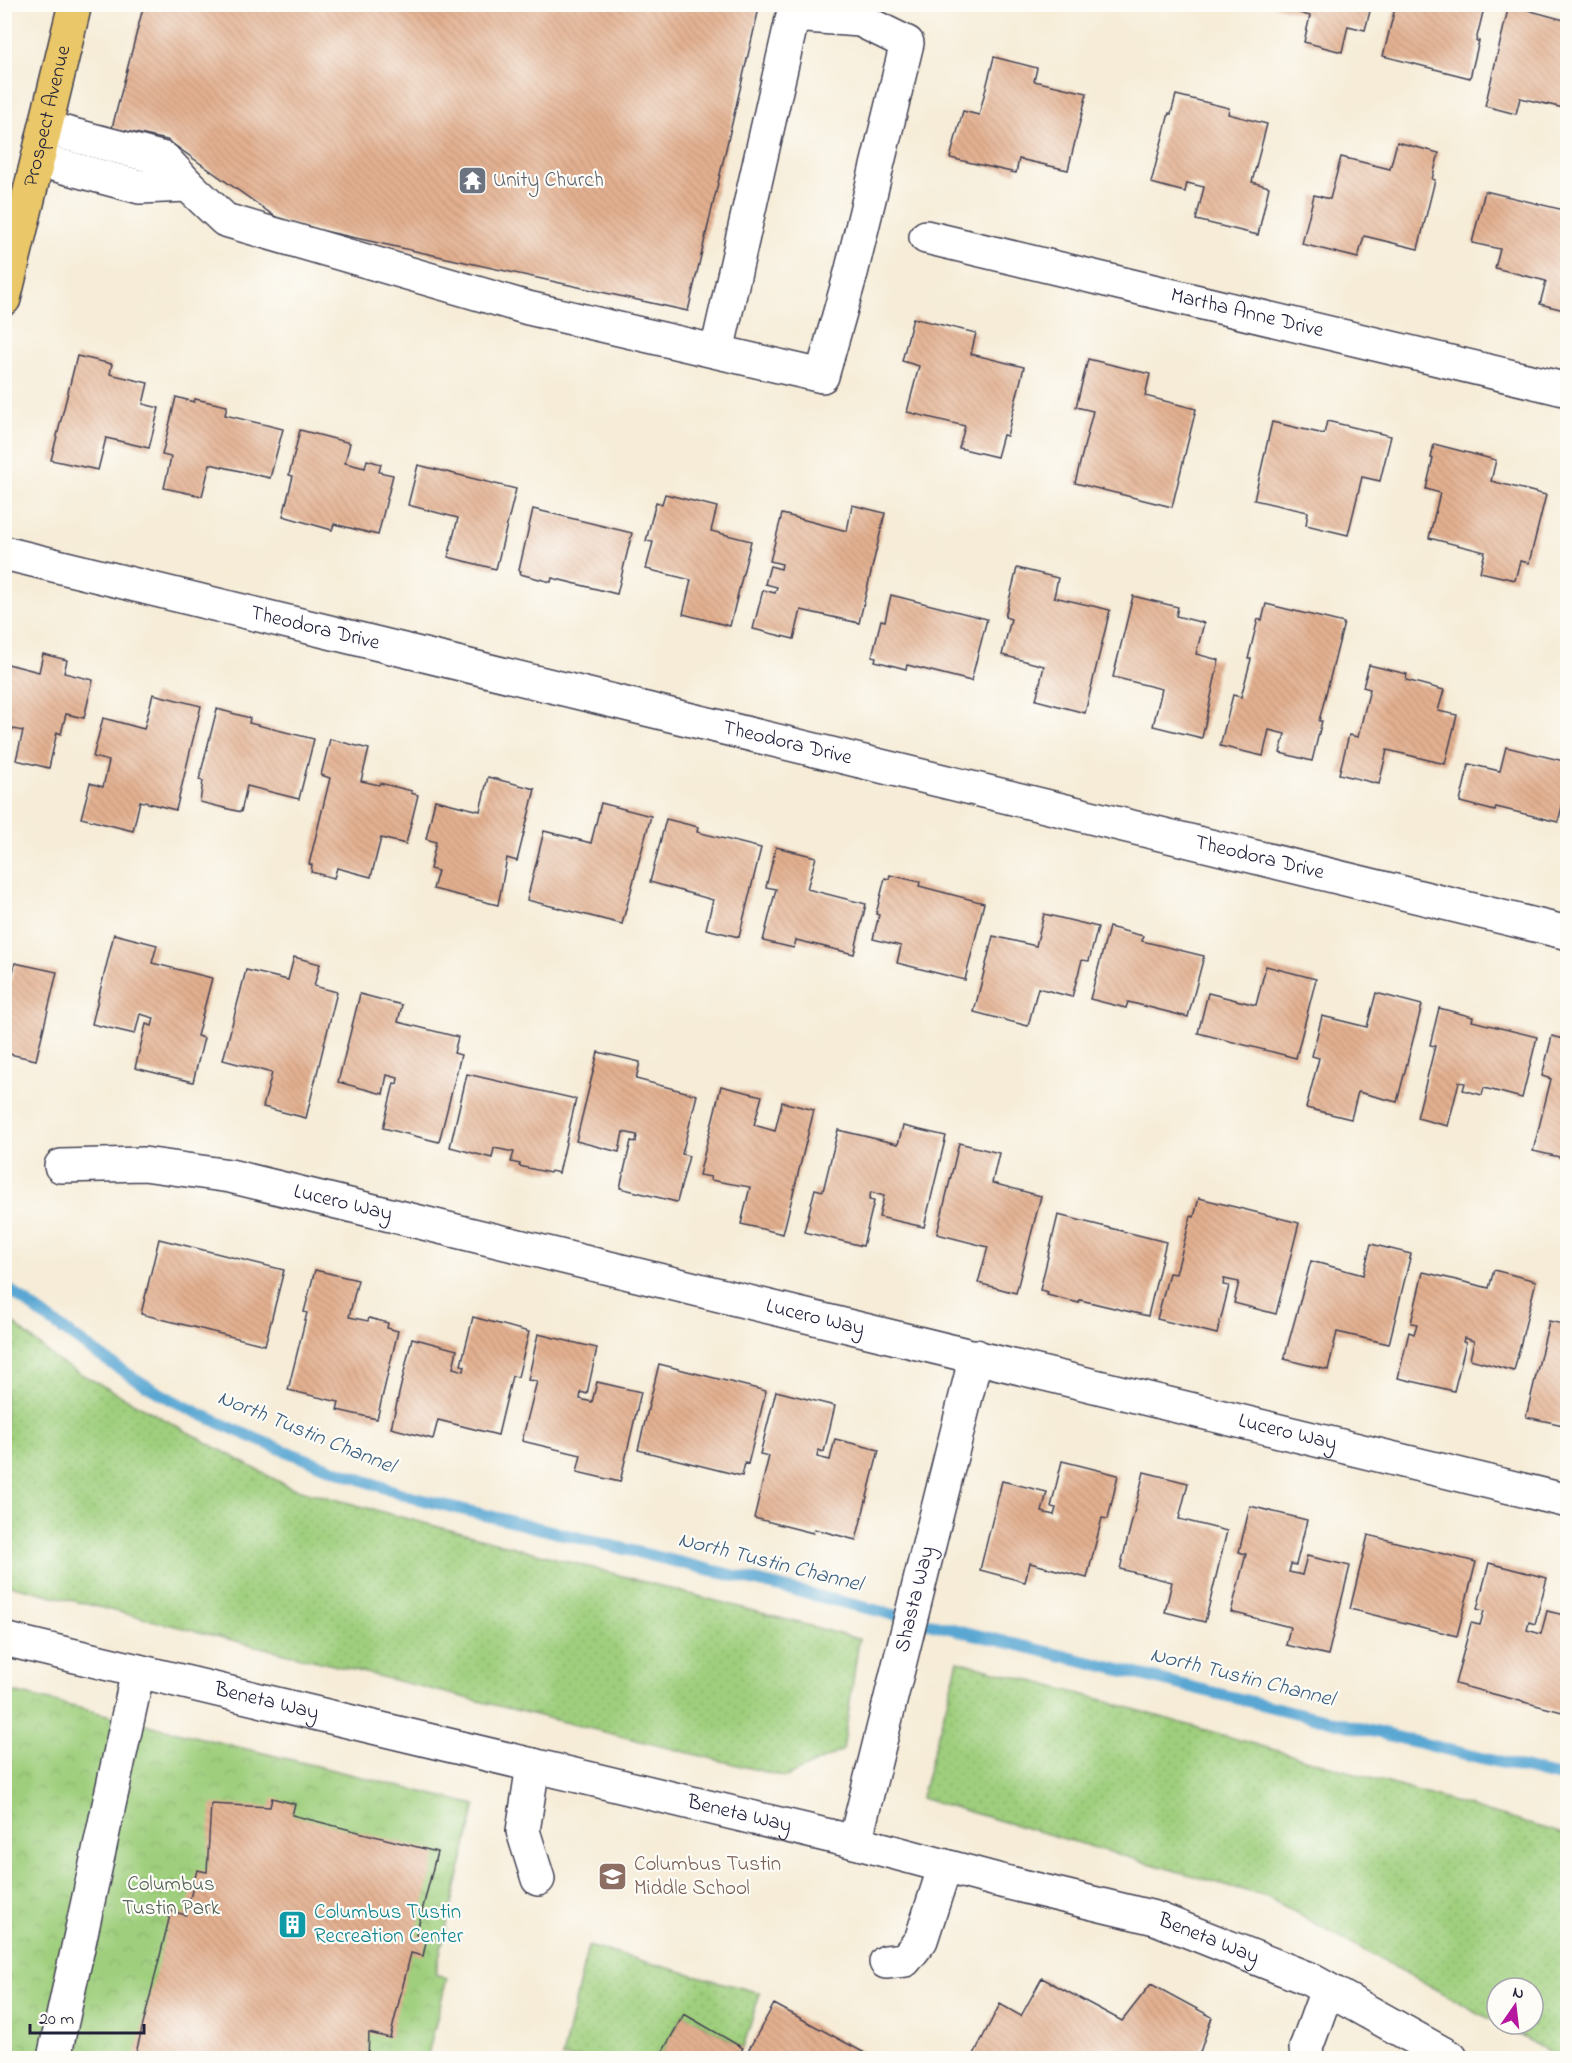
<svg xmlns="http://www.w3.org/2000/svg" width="1572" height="2063" viewBox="0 0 1572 2063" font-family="'Indie Flower',sans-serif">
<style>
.grass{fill:url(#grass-dots);stroke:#60785c;stroke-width:1.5}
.park{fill:url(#park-crowns);stroke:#60785c;stroke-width:1.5}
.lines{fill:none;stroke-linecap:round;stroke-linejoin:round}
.stream{stroke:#5aa7d3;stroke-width:12}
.building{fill:url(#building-back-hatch)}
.minor-casing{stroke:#424052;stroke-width:36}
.major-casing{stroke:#424052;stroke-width:36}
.minor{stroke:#fff;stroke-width:33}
.major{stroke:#eac769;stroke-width:33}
.labels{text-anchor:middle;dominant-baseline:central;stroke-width:4.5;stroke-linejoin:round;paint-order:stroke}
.street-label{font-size:21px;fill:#22223b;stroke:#fdfcf7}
.worship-label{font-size:21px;fill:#5b616d;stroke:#fdfcf7;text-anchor:start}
.education-label{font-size:21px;fill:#785e54;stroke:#fdfcf7;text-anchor:start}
.park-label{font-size:21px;fill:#4e5f52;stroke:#fdfcf7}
.culture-label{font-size:21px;fill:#0d838f;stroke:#fdfcf7;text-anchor:start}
.water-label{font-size:22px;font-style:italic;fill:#3b5e7f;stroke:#fdfcf7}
</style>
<defs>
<pattern id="grass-dots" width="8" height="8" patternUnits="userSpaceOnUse" patternTransform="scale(1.5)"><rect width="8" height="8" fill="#9fcf7d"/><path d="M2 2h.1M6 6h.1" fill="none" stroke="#89b16d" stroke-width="1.8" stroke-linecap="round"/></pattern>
<pattern id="park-crowns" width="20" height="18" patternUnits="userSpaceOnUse" patternTransform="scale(1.5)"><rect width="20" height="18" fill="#9fcf7d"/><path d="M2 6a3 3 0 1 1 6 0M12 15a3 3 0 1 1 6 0" fill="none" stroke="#89b16d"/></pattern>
<pattern id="building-back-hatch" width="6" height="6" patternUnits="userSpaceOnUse" patternTransform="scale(1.5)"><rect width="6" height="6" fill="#e3b090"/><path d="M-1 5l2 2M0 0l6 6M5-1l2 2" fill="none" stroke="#c2977d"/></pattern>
</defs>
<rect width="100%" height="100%" fill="#fdfcf7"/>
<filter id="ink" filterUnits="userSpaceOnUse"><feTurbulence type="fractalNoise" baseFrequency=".0167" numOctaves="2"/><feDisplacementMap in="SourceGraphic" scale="12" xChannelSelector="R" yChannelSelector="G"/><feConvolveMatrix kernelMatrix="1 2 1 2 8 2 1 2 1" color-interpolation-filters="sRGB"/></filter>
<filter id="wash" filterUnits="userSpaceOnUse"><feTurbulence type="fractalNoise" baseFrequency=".008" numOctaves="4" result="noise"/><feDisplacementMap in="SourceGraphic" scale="24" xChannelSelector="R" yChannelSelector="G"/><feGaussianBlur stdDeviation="1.35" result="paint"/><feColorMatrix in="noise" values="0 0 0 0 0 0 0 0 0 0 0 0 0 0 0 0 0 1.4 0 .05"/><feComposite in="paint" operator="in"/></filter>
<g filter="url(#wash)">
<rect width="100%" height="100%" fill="#f6ecd7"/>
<path class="grass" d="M 5,1316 L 59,1362 L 289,1487 L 859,1639 L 843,1750 L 786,1777 L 5,1584 Z
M 958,1661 L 1099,1699 L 1567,1835 L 1567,2058 L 1561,2058 L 1499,2024 L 1533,2024 L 1533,1988 L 1497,1988 L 1497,2023 L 1267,1897 L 921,1798 Z
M 588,1946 L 760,1993 L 743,2048 L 684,2014 L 659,2058 L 562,2058 Z"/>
<path class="park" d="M 5,1690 L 476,1805 L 435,1974 L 447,1978 L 427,2058 L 5,2058 Z"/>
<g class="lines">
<path class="stream" d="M 4,1286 C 62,1328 118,1373 182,1405 C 256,1442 333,1470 411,1497 L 1568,1779"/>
</g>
<g id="blocks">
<path class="building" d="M 144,4 L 760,4 L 688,311 L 283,222 L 167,140 L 112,128 Z
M 1268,4 L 1372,4 L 1365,30 L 1348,26 L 1342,52 L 1304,42 L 1310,16 Z
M 1396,4 L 1485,4 L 1476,41 L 1479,41 L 1470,78 L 1383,56 Z
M 1509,5 L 1568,21 L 1568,109 L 1520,98 L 1516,114 L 1485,106 Z
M 994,57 L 1037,68 L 1034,81 L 1087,93 L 1068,170 L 1019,159 L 1016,173 L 950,158 L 963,111 L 979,115 Z
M 1176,95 L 1229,108 L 1228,114 L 1267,124 L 1252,182 L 1269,187 L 1258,235 L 1196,220 L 1204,187 L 1187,183 L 1185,192 L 1151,183 L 1169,113 L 1171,114 Z
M 1397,142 L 1439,153 L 1432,179 L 1435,180 L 1418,249 L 1364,236 L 1358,258 L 1302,244 L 1314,195 L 1330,199 L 1341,157 L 1390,169 Z
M 1485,191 L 1568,211 L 1568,311 L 1540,304 L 1546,281 L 1495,268 L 1500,249 L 1472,243 Z
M 913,318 L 976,333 L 971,354 L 1024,367 L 1007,436 L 1003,435 L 997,457 L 959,448 L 965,426 L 907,412 L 919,366 L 902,361 Z
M 77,356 L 112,364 L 110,374 L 148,383 L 143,404 L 159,408 L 149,448 L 106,438 L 98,470 L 51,460 Z
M 1088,359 L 1150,374 L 1145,396 L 1196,409 L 1172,507 L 1075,483 L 1093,411 L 1076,407 Z
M 176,397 L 194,402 L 195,399 L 227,406 L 225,415 L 283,429 L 270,478 L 210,464 L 202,496 L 164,488 L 171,457 L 162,455 Z
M 1327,421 L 1391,436 L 1380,481 L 1362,477 L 1348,535 L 1306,525 L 1308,512 L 1254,500 L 1272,422 L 1324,434 Z
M 300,430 L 350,443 L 345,463 L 365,468 L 367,460 L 381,464 L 379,472 L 393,475 L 378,535 L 334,524 L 332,530 L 283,516 L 293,476 L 289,475 Z
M 1434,444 L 1496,460 L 1491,481 L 1546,495 L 1529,563 L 1520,561 L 1515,580 L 1480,572 L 1485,552 L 1429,538 L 1440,493 L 1426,489 L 1433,458 L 1431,458 Z
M 418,465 L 516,489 L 496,569 L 448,557 L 458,518 L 408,505 Z
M 665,494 L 717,507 L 711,531 L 751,541 L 730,626 L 683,614 L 691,580 L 646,569 L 653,542 L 646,541 L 656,502 L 662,504 Z
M 852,505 L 885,513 L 859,623 L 801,610 L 794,639 L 753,629 L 763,590 L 775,593 L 777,587 L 765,584 L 770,566 L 781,569 L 782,564 L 770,561 L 782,514 L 847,531 Z
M 533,509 L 632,533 L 617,594 L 552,578 L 551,582 L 520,574 L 521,571 L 519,570 Z
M 1017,568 L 1058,578 L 1054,597 L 1110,610 L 1085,713 L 1036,700 L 1044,666 L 1002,655 L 1011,619 L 1005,617 Z
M 891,595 L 987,619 L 971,681 L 907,665 L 906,669 L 875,661 L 876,657 L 872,656 L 881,620 L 885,621 Z
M 1133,596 L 1178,607 L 1176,616 L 1204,623 L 1196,654 L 1219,660 L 1202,738 L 1153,726 L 1162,689 L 1113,677 Z
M 1266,604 L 1344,623 L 1319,721 L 1322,721 L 1312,761 L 1280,753 L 1285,734 L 1269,730 L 1263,756 L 1220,746 L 1233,695 L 1241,697 L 1251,659 L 1248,659 L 1258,619 L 1262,620 Z
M 43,654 L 67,660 L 64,673 L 93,680 L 84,718 L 66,714 L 61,734 L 57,732 L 49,768 L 16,760 L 23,731 L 4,727 L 4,663 L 39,672 Z
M 1369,665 L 1407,674 L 1406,680 L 1444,690 L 1438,711 L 1457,715 L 1445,764 L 1387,750 L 1379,784 L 1339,774 L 1349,735 L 1358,737 L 1370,689 L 1363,687 Z
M 153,694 L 201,706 L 176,810 L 140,801 L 133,831 L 81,818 L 90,783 L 103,787 L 109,761 L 93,757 L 103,718 L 144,729 Z
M 217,709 L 250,718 L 249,723 L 314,739 L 299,799 L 247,786 L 241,812 L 200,802 L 203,781 L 199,780 Z
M 330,739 L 369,749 L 361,781 L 379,785 L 380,783 L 412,791 L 411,793 L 418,795 L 406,844 L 381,838 L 371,877 L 337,868 L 334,878 L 311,872 L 312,865 L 309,864 L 330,778 L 321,775 Z
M 1506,747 L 1568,762 L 1568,784 L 1558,822 L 1496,807 L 1495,811 L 1460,802 L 1469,764 L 1500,771 Z
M 488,777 L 535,789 L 517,861 L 507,858 L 498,905 L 433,889 L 438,871 L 430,869 L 436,842 L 426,839 L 435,800 L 480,811 Z
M 601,803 L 651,816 L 622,924 L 527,900 L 544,831 L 591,843 Z
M 666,819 L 698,827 L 697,832 L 761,848 L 739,937 L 706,929 L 713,900 L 650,882 Z
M 776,847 L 816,857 L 807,889 L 866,904 L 854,954 L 796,940 L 794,948 L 763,941 L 776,889 L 766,887 Z
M 890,875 L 920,882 L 919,886 L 984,903 L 965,980 L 897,963 L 901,946 L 873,939 L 879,915 L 876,914 L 885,878 L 889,879 Z
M 1044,914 L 1098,927 L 1089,961 L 1082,960 L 1072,997 L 1038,988 L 1028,1026 L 974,1012 L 993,936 L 1036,946 Z
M 1109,927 L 1143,936 L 1142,941 L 1204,956 L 1188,1017 L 1128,1002 L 1126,1008 L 1090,999 Z
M 114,934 L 157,945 L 152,963 L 212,978 L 197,1036 L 204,1038 L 193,1082 L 135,1068 L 146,1024 L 152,1026 L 154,1018 L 140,1014 L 135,1034 L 92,1024 Z
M 294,957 L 320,964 L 314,986 L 337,992 L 306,1118 L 263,1107 L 272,1073 L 223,1060 L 246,970 L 288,980 Z
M 15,963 L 57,972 L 36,1060 L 5,1053 L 5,978 L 11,980 Z
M 1266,966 L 1316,979 L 1296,1058 L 1198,1033 L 1208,993 L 1256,1005 Z
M 1376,993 L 1422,1005 L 1397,1102 L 1358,1092 L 1351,1119 L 1306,1108 L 1319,1058 L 1312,1056 L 1322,1016 L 1367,1027 Z
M 360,994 L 402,1005 L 398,1022 L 458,1037 L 454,1053 L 461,1055 L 439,1142 L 383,1128 L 394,1083 L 397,1084 L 398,1078 L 387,1075 L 383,1094 L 338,1082 Z
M 1439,1008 L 1473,1017 L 1472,1021 L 1537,1037 L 1522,1098 L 1484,1088 L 1482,1095 L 1463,1090 L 1465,1083 L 1459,1082 L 1448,1126 L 1417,1118 L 1435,1046 L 1430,1045 Z
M 1552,1036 L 1568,1040 L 1568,1159 L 1533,1151 L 1551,1079 L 1542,1076 Z
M 598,1052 L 640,1062 L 636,1079 L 697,1095 L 682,1154 L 689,1156 L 677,1202 L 620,1188 L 631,1141 L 636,1142 L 637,1135 L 623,1132 L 619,1152 L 576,1141 Z
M 467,1074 L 576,1099 L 559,1173 L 551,1171 L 550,1173 L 519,1166 L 520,1164 L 511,1162 L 514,1152 L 494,1148 L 492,1158 L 450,1147 Z
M 721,1086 L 762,1096 L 754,1125 L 775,1131 L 782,1102 L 814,1110 L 783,1234 L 741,1224 L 750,1187 L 710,1180 L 711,1177 L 699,1175 Z
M 903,1126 L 946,1136 L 924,1227 L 879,1217 L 884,1196 L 871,1192 L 869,1200 L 874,1201 L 863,1246 L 804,1232 L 815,1189 L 823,1191 L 838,1130 L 898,1144 Z
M 959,1143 L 999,1153 L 992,1183 L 1041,1196 L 1016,1293 L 978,1283 L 988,1247 L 937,1234 Z
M 1199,1198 L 1299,1223 L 1276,1314 L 1234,1303 L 1239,1282 L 1224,1279 L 1223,1285 L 1229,1286 L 1217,1334 L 1157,1319 L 1169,1273 L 1176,1274 L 1191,1216 L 1194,1217 Z
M 1058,1215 L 1166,1242 L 1148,1316 L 1080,1300 L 1079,1303 L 1047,1295 L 1048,1292 L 1040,1290 Z
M 159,1239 L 284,1270 L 265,1345 L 141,1314 Z
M 1371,1244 L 1411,1254 L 1389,1344 L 1337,1332 L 1328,1370 L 1284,1359 L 1311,1261 L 1363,1275 Z
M 315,1270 L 358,1280 L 349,1317 L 368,1321 L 369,1318 L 388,1323 L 387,1328 L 398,1331 L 377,1419 L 337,1410 L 339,1402 L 288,1390 L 307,1313 L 304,1312 Z
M 1494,1270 L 1536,1281 L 1514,1371 L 1470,1359 L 1474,1341 L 1464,1338 L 1463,1342 L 1466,1343 L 1454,1391 L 1398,1378 L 1409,1332 L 1414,1334 L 1417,1324 L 1411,1323 L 1423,1272 L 1489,1288 Z
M 473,1317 L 529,1332 L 518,1377 L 512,1376 L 498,1435 L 438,1420 L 433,1439 L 391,1428 L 412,1338 L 457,1350 L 453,1368 L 464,1371 L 465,1366 L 461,1365 Z
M 1549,1321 L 1568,1325 L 1568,1426 L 1526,1417 Z
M 538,1334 L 597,1348 L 587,1394 L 581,1392 L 580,1399 L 592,1402 L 597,1382 L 641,1392 L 620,1482 L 577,1472 L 581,1455 L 522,1441 L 537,1381 L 528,1380 Z
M 659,1364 L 766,1391 L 748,1464 L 745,1463 L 742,1476 L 638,1450 Z
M 776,1391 L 835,1406 L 824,1452 L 818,1450 L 817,1457 L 830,1460 L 835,1439 L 879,1450 L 856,1540 L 814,1529 L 813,1533 L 754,1518 L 769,1456 L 760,1454 Z
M 1062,1461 L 1118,1475 L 1108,1519 L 1102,1518 L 1087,1578 L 1030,1563 L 1025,1582 L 980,1570 L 1002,1481 L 1047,1492 L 1042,1512 L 1054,1515 L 1056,1508 L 1051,1507 Z
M 1144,1472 L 1188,1483 L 1179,1519 L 1227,1531 L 1205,1622 L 1165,1612 L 1172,1582 L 1120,1569 Z
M 1250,1506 L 1307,1520 L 1296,1565 L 1291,1564 L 1289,1572 L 1302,1575 L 1307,1556 L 1350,1566 L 1328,1655 L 1286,1645 L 1290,1627 L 1231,1612 L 1246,1554 L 1239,1552 Z
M 1368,1535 L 1476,1562 L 1457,1636 L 1350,1609 Z
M 1489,1563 L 1547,1578 L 1535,1624 L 1529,1622 L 1527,1630 L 1541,1634 L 1547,1611 L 1568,1616 L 1566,1713 L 1455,1684 L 1471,1623 L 1480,1625 L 1484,1611 L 1477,1609 Z
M 272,1798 L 295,1804 L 292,1815 L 437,1852 L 416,1935 L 427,1938 L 423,1956 L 411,1953 L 390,2038 L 369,2033 L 368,2058 L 161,2058 L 136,2053 L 171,1911 L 186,1915 L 197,1870 L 207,1872 L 211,1804 L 270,1807 Z
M 1042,1978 L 1122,2021 L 1151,1984 L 1212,2017 L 1198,2058 L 972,2058 L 1000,2004 L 1021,2016 Z
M 774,2004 L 874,2058 L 744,2058 Z
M 684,2014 L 743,2048 L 737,2058 L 659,2058 Z"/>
</g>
</g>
<g filter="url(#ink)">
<use href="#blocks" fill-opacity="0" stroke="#424052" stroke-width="1.5"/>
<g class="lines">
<defs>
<g id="minor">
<path d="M 46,128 L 164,159 L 188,185 L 225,220 L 528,308 L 822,376 L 851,273 L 907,43 L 860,20 L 793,15 L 717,351"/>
<path d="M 38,160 L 140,187 L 188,185"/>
<path id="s1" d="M 926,237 L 1568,390"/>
<path id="s2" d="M 4,553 L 1568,933"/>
<path id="s3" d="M 61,1166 L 144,1164 L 230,1176 L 1568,1501"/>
<path id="s4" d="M 4,1639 L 855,1842 L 997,1880 L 1155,1918 L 1309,1979 L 1451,2058"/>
<path d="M 533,1765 L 523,1831 L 538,1879"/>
<path id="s5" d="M 855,1842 L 976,1356"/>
<path d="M 886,1962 L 905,1960 L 921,1940 L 945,1866"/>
<path d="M 54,2058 L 138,1671"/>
<path d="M 1307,2058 L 1306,2048 L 1327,1990"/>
</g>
<g id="major">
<path id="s6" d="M 4,299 L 75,4"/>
</g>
</defs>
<use href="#minor" class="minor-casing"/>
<use href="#major" class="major-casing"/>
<use href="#minor" class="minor"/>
<use href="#major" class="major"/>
</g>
</g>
<defs>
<symbol id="temple-square" viewBox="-11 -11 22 22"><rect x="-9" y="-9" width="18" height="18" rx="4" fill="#6b7280" stroke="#fdfcf7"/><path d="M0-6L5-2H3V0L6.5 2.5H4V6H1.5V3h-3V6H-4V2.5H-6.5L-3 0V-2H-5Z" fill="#fff"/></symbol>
<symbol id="school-square" viewBox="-11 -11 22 22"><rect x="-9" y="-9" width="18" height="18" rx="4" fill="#8d6e63" stroke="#fdfcf7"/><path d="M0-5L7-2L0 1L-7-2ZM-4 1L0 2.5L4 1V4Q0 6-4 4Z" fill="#fff"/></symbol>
<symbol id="building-square" viewBox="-11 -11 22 22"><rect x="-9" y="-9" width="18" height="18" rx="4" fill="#0f9aa8" stroke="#fdfcf7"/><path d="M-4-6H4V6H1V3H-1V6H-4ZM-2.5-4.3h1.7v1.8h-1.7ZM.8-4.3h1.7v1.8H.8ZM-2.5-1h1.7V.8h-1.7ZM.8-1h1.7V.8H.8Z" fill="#fff"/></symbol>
</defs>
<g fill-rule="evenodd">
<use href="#temple-square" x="456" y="164" width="33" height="33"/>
<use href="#school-square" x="596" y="1860" width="33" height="33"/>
<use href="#building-square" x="276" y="1908" width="33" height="33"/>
</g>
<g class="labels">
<g class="street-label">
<text stroke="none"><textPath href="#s6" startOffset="188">Prospect Avenue</textPath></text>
<text stroke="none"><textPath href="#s1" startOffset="330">Martha Anne Drive</textPath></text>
<text stroke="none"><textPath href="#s2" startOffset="320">Theodora Drive</textPath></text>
<text stroke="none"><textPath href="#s2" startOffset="806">Theodora Drive</textPath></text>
<text stroke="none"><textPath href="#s2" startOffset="1292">Theodora Drive</textPath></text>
<text stroke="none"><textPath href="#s3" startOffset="286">Lucero Way</textPath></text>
<text stroke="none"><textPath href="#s3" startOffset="772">Lucero Way</textPath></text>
<text stroke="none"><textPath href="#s3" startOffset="1258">Lucero Way</textPath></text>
<text stroke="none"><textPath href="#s5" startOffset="250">Shasta Way</textPath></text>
<text stroke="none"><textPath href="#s4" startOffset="270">Beneta Way</textPath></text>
<text stroke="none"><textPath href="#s4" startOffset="756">Beneta Way</textPath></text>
<text stroke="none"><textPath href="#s4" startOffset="1242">Beneta Way</textPath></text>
</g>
<g class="worship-label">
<text x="493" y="181">Unity Church</text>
</g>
<g class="education-label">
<text x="634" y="1865">Columbus Tustin<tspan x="634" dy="24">Middle School</tspan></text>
</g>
<g class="park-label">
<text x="171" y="1885">Columbus<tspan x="171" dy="24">Tustin Park</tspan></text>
</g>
<g class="culture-label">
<text x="314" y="1913">Columbus Tustin<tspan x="314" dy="24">Recreation Center</tspan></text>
</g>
<g class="water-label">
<text transform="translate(306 1433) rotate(22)">North Tustin Channel</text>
<text transform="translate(770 1563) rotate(14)">North Tustin Channel</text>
<text transform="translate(1242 1678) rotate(14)">North Tustin Channel</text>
</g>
</g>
<rect width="1572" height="2063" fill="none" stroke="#fdfcf7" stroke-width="24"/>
<g transform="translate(1515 2006) rotate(14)"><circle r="28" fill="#fdfcf7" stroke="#a5a5ac" stroke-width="1.5"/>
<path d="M0-4.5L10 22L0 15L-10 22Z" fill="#b5179e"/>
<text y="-9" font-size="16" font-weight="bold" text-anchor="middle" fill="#22223b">N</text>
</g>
<path d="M30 2024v9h114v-9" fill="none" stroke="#22223b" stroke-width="3"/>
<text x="39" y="2024" font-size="18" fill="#22223b" stroke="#fdfcf7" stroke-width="4.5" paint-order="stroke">20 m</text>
</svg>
